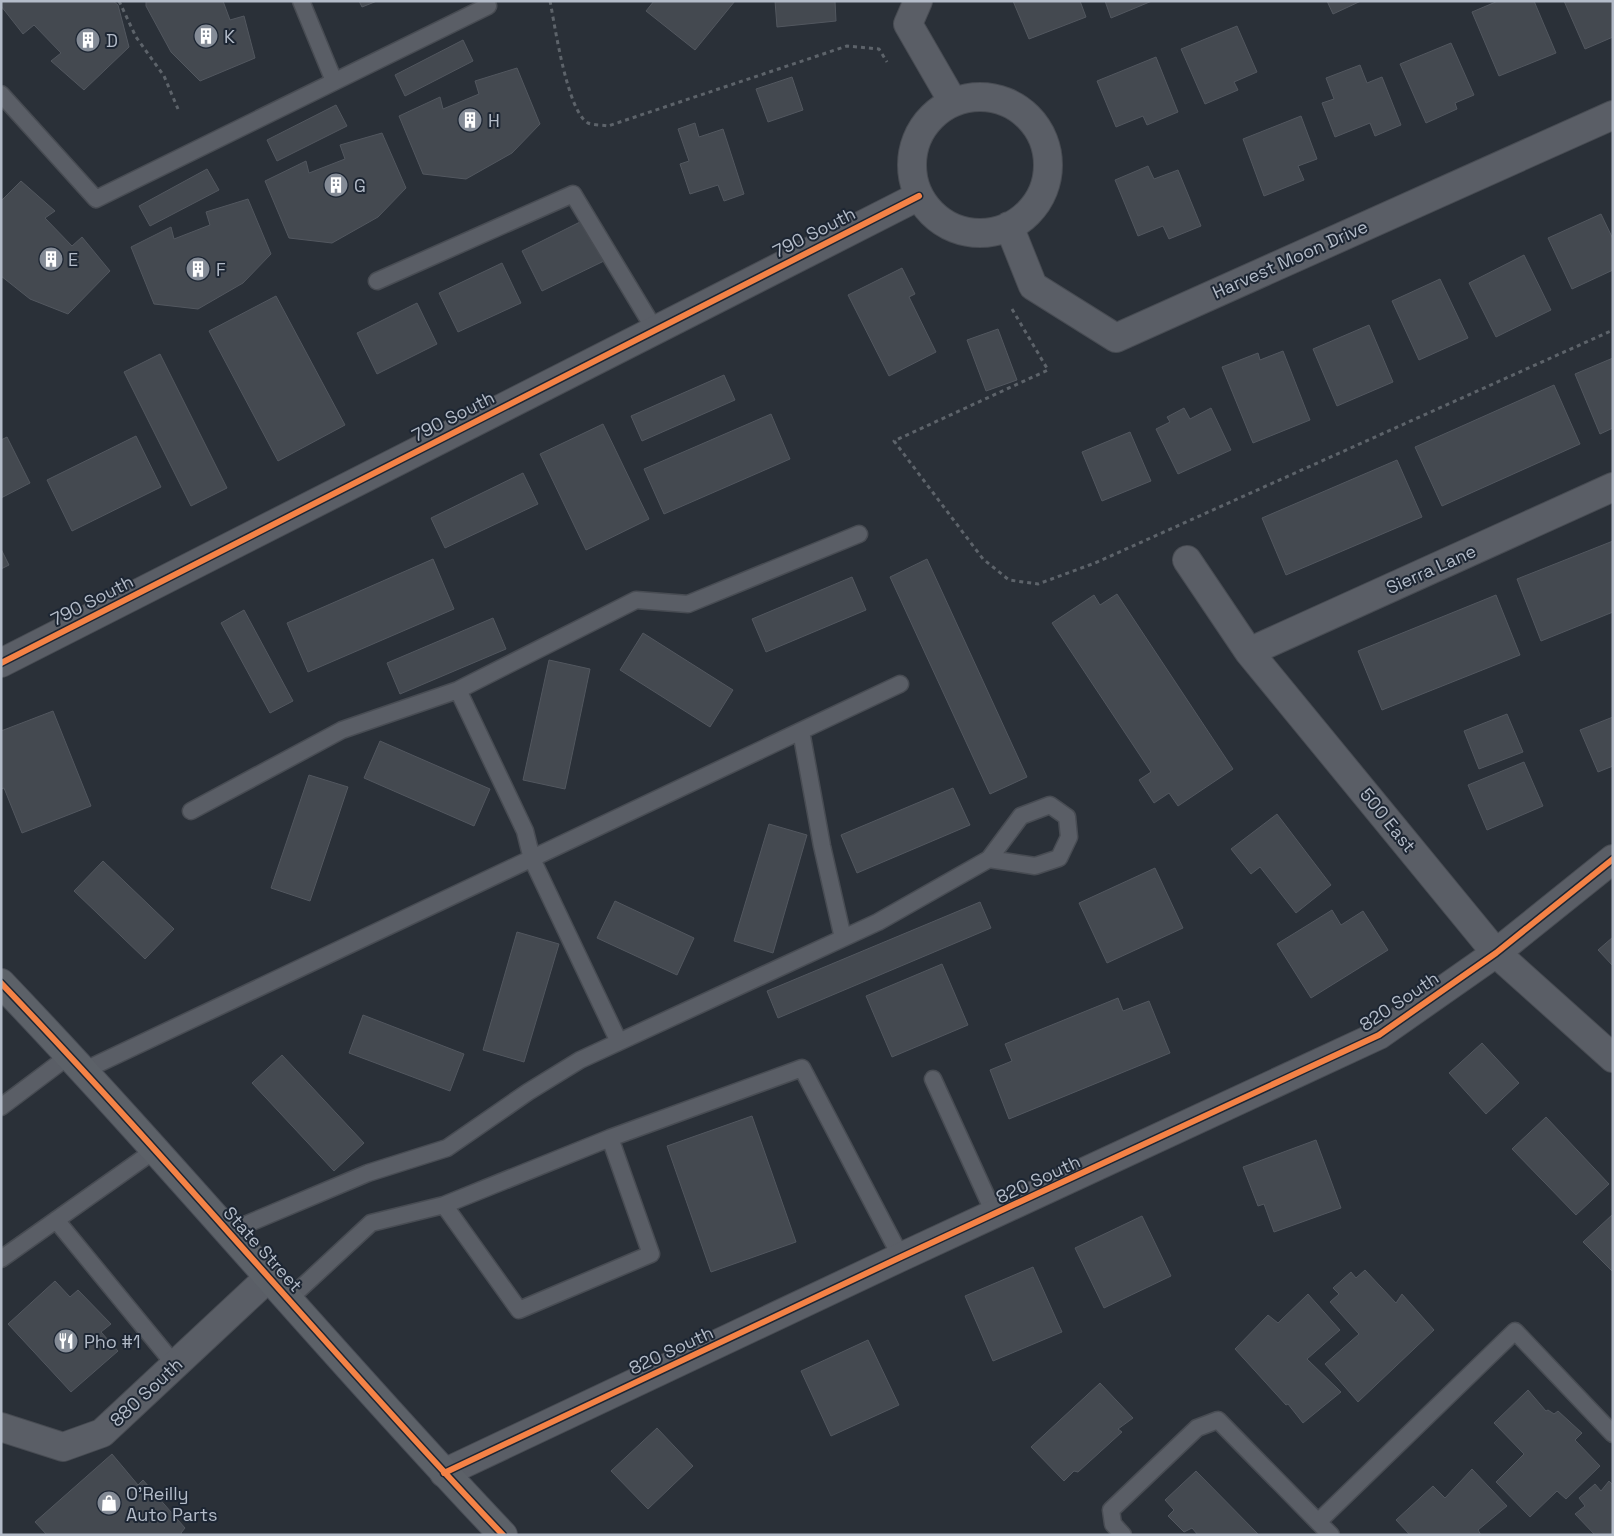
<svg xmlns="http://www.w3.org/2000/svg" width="1614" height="1536" viewBox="0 0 1614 1536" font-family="'Space Grotesk',sans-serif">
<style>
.building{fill:#444950;stroke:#52575f}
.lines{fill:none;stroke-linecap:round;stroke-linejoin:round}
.lane-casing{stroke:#484c53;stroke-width:19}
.street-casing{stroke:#484c53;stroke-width:30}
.primary-casing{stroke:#484c55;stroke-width:30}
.path{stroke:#5d636a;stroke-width:3;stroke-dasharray:4 4;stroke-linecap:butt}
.lane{stroke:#5a5e66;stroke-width:16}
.street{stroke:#5a5e66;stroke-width:28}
.primary{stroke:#5c6168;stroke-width:28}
.cycleway-casing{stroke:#1d2633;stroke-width:9}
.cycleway{stroke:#f48246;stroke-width:6}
.labels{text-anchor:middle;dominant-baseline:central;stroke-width:4;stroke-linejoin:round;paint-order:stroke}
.poi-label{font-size:18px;fill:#b4bcc9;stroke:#1d2633;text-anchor:start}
.street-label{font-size:18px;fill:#b4bcc9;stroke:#1d2633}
</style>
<rect width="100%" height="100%" fill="#2a3038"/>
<path class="building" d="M 1,1 L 113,1 L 118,5 L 129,47 L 84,90 L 51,61 L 61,53 L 34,25 L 23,34 L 1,6 Z
M 146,1 L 223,1 L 230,20 L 244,16 L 255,58 L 200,81 L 171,52 L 146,6 Z
M 359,1 L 377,1 L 362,7 Z
M 654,1 L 735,1 L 695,50 L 646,11 Z
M 775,1 L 835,1 L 836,21 L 777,27 Z
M 1013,1 L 1080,1 L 1086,17 L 1029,39 Z
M 1105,1 L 1152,1 L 1111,18 Z
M 1327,1 L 1361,1 L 1333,14 Z
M 1498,1 L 1534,1 L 1556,53 L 1499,76 L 1472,12 Z
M 1564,1 L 1613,1 L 1613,37 L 1585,49 Z
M 1237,26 L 1257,72 L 1234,82 L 1238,90 L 1205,104 L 1181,49 Z
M 463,40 L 473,61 L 405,96 L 395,75 Z
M 1451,43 L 1474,95 L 1455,103 L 1457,109 L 1426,123 L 1400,64 Z
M 1156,57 L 1178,112 L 1147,125 L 1143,116 L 1116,127 L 1097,81 Z
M 1360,65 L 1367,83 L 1382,77 L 1401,125 L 1375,136 L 1370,123 L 1335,137 L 1322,103 L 1334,99 L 1326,78 Z
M 517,68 L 540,124 L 512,153 L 466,179 L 423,174 L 399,116 L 440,97 L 443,109 L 479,94 L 475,81 Z
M 792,77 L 803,110 L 768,122 L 756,89 Z
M 336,105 L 347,126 L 277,161 L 267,140 Z
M 1301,116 L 1317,159 L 1298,166 L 1304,180 L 1264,196 L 1243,139 Z
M 695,123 L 699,137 L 723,129 L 744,194 L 724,201 L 718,185 L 690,194 L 680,164 L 689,161 L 678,129 Z
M 382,133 L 406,188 L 378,217 L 332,243 L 289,238 L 265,181 L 306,161 L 309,173 L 345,159 L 340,145 Z
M 1148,166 L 1154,179 L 1178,170 L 1201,226 L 1169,239 L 1163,226 L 1138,236 L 1115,180 Z
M 207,169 L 219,190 L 150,226 L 139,206 Z
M 21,181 L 55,211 L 45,218 L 72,246 L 82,237 L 110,271 L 68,314 L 30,299 L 1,276 L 1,201 Z
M 248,199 L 271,254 L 243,283 L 198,309 L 154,304 L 131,247 L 171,227 L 174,239 L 210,225 L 206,212 Z
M 1601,214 L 1613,239 L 1613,270 L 1572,289 L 1548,238 Z
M 584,220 L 604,261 L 542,291 L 522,251 Z
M 1524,255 L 1551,310 L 1496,337 L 1469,283 Z
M 502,263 L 521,303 L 458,332 L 439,293 Z
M 902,268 L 915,294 L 909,297 L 936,352 L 889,376 L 848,295 Z
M 1440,279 L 1468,338 L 1419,360 L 1392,301 Z
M 276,296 L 345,425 L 278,461 L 209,331 Z
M 417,303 L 437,344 L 377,374 L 357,333 Z
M 1369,325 L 1393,382 L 1337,406 L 1313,349 Z
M 998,329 L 1017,380 L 986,391 L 967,340 Z
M 1283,351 L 1310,420 L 1253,443 L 1222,367 L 1258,353 L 1260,360 Z
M 160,354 L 227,488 L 191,506 L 124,372 Z
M 1613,358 L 1613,428 L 1600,434 L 1575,374 Z
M 724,375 L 735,400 L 642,441 L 631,416 Z
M 1554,385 L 1580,444 L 1442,506 L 1415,447 Z
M 1184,408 L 1190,419 L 1211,408 L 1231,450 L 1178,474 L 1156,429 L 1170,422 L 1167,417 Z
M 771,414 L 790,459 L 664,514 L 644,469 Z
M 603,424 L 649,519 L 586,550 L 540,454 Z
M 1130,432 L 1151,481 L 1102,501 L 1082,452 Z
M 136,436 L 161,487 L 72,531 L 47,480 Z
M 7,437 L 30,483 L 1,498 L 1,440 Z
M 1397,460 L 1422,517 L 1286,575 L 1262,518 Z
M 523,473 L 538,504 L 445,548 L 431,518 Z
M 1613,541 L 1613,612 L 1541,641 L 1517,579 Z
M 1,549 L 9,565 L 1,569 Z
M 433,559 L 454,609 L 308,672 L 287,623 Z
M 927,559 L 1027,777 L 990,794 L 890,577 Z
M 852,577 L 866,610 L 766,652 L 752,619 Z
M 1117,594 L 1233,769 L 1178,806 L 1169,793 L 1154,803 L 1139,780 L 1151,772 L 1052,623 L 1094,595 L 1100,605 Z
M 1496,595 L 1520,655 L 1382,710 L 1358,651 Z
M 244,610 L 293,701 L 270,713 L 221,623 Z
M 493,618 L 506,649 L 400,694 L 387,663 Z
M 643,633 L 733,690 L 710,727 L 620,670 Z
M 549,660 L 590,669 L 565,789 L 523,780 Z
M 53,711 L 91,806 L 22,833 L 4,788 L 1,789 L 1,731 Z
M 1507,714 L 1523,752 L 1479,769 L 1464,731 Z
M 1613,717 L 1613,766 L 1598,772 L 1580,730 Z
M 380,741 L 490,789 L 474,826 L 364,778 Z
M 1524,762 L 1543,806 L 1487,830 L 1468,785 Z
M 309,775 L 348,787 L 310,901 L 271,888 Z
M 953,788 L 970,825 L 857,873 L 841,835 Z
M 1277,814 L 1331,885 L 1296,913 L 1260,867 L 1251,874 L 1231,849 Z
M 769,824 L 807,835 L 773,953 L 734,941 Z
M 103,861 L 174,929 L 145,959 L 74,891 Z
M 1155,868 L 1183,928 L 1107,963 L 1079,903 Z
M 615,901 L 694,938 L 677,975 L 597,938 Z
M 980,902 L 991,928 L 778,1018 L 767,991 Z
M 1332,910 L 1341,925 L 1363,911 L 1388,950 L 1311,998 L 1277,944 Z
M 517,932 L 559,944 L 524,1062 L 483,1050 Z
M 1613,937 L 1613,966 L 1598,950 Z
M 942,964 L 968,1025 L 892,1057 L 866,996 Z
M 1118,998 L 1123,1011 L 1149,1001 L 1170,1053 L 1009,1119 L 990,1070 L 1012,1061 L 1005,1044 Z
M 363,1015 L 464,1054 L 450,1091 L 349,1053 Z
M 1482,1043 L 1519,1083 L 1486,1114 L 1449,1073 Z
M 282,1055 L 364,1143 L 334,1171 L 252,1083 Z
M 752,1116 L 796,1242 L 711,1272 L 667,1146 Z
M 1546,1117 L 1609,1184 L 1576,1215 L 1512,1149 Z
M 1316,1140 L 1341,1208 L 1274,1232 L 1264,1204 L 1258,1206 L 1243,1167 Z
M 1613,1214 L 1613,1272 L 1583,1242 Z
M 1142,1216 L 1171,1276 L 1104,1308 L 1075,1248 Z
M 1033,1267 L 1062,1332 L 993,1361 L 965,1296 Z
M 1365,1270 L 1396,1303 L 1402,1294 L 1434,1330 L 1358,1402 L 1325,1364 L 1359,1334 L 1330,1302 L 1339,1294 L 1333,1288 L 1351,1272 L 1356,1278 Z
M 55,1281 L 70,1297 L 78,1290 L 111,1324 L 101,1332 L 118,1351 L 71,1392 L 8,1324 Z
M 1308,1294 L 1340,1330 L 1307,1359 L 1341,1392 L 1303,1423 L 1288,1404 L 1286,1405 L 1235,1349 L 1268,1315 L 1278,1323 Z
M 868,1340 L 899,1405 L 831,1436 L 801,1371 Z
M 1100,1383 L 1133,1418 L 1118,1429 L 1122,1432 L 1078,1472 L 1074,1471 L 1064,1481 L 1031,1447 Z
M 1528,1390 L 1546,1411 L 1548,1410 L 1554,1414 L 1558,1411 L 1582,1433 L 1575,1440 L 1600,1466 L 1566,1499 L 1557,1491 L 1530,1517 L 1496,1482 L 1524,1454 L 1494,1423 Z
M 657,1428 L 693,1466 L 648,1509 L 611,1471 Z
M 112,1454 L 138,1485 L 143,1480 L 185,1528 L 181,1533 L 182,1535 L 47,1535 L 35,1522 Z
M 1472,1469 L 1507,1506 L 1478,1530 L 1481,1535 L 1410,1535 L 1396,1520 L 1433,1486 L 1445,1498 Z
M 1196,1471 L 1259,1535 L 1198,1535 L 1192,1528 L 1184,1532 L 1168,1516 L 1174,1510 L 1165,1500 Z
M 1609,1481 L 1613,1485 L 1613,1535 L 1595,1535 L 1575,1514 L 1585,1506 L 1579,1498 L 1595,1484 L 1601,1491 Z"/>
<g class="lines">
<defs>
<path id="lane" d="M 301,1 L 334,81
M 1,94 L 96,199 L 488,6
M 377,281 L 573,194 L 655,330
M 458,690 L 525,831 L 532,859 L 619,1042
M 801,731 L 822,846 L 843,938
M 191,811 L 342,730 L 458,690 L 636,600 L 688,604 L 859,534
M 85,1070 L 900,684
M 933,1079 L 995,1215
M 1,1107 L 70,1055
M 444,1205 L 519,1310 L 651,1254 L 610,1138
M 56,1220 L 175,1365
M 228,1232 L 368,1173 L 447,1148 L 528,1092 L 580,1060 L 878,922 L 989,859 L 1021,816 L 1050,805 L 1067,817 L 1069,837 L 1059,858 L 1035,866 L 989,859
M 1,1259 L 155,1150
M 288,1300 L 371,1223 L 444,1205 L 610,1138 L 802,1068 L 901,1257
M 1123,1535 L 1113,1524 L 1111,1510 L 1197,1428 L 1218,1420 L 1318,1522
M 1331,1535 L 1318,1522 L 1515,1331 L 1613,1434"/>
<path id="street" d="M 918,1 L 908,24 L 953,102
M912 165a68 68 0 1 1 136 0a68 68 0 1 1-136 0Z
M 1009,226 L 1033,286 L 1116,338 L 1613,115
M 1187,560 L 1249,652 L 1496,953 L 1613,1058
M 1249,652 L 1613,487
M 1,663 L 919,196
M 1,1427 L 63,1447 L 102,1433 L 268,1278
M 444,1473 L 901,1257 L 1379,1035 L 1496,953 L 1613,859"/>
<path id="primary" d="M 1,983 C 173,1163 332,1355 503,1535"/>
</defs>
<use href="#lane" class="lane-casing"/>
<use href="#street" class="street-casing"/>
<use href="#primary" class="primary-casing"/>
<path class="path" d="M 119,1 L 136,37 L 164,76 L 178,109
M 550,1 C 555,26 567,111 588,123 C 593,125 602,125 608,126 L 847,46 L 879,49 L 887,62
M 1012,309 L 1048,370 L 894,441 L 983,559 L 1009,580 L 1038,584 L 1095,563 L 1613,330"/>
<use href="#lane" class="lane"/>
<use href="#street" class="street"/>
<use href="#primary" class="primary"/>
<defs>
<path id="cycleway" d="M 1,663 L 919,196
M 1,983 C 173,1163 332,1355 503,1535
M 444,1473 L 901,1257 L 1379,1035 L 1496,953 L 1613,859"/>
</defs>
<use href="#cycleway" class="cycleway-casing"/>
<use href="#cycleway" class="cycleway"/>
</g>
<defs>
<symbol id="building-disc" viewBox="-11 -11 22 22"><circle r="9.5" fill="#848b96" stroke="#1d2633"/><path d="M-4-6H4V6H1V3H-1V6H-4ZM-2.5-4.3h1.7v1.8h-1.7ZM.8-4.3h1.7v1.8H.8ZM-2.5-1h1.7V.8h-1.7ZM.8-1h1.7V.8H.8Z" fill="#fff"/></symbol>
<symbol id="restaurant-disc" viewBox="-11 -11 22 22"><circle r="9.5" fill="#848b96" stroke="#1d2633"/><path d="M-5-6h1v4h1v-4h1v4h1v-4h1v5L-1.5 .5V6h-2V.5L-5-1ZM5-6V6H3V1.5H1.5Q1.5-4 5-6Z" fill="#fff"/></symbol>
<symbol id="shop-disc" viewBox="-11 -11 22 22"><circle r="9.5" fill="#848b96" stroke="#1d2633"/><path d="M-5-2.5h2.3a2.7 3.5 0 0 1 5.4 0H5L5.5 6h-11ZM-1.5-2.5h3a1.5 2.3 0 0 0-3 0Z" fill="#fff"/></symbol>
</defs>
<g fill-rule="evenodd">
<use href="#building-disc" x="192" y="22" width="28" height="28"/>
<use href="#building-disc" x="74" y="26" width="28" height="28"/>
<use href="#building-disc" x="456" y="106" width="28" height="28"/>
<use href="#building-disc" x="322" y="171" width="28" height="28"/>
<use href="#building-disc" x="37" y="245" width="28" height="28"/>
<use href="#building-disc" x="184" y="255" width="28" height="28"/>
<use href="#restaurant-disc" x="52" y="1327" width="28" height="28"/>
<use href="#shop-disc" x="95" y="1489" width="28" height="28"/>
</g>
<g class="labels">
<g class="poi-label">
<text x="224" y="36">K</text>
<text x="106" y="40">D</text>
<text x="488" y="120">H</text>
<text x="354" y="185">G</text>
<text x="68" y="259">E</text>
<text x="216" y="269">F</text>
<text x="84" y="1341">Pho #1</text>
<text x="126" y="1493">O'Reilly<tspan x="126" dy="21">Auto Parts</tspan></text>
</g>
<g class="street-label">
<text transform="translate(814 232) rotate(-27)">790 South</text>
<text transform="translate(1290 259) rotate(-24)">Harvest Moon Drive</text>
<text transform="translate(453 416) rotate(-27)">790 South</text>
<text transform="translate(1431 569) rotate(-24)">Sierra Lane</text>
<text transform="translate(92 600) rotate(-27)">790 South</text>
<text transform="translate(1388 820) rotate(51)">500 East</text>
<text transform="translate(1399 1001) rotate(-34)">820 South</text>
<text transform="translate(1038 1179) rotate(-25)">820 South</text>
<text transform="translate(263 1249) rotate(48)">State Street</text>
<text transform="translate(671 1350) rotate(-25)">820 South</text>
<text transform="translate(146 1392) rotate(-43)">880 South</text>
</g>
</g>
<rect width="1614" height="1536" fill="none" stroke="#b4bcc9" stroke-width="5"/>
</svg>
